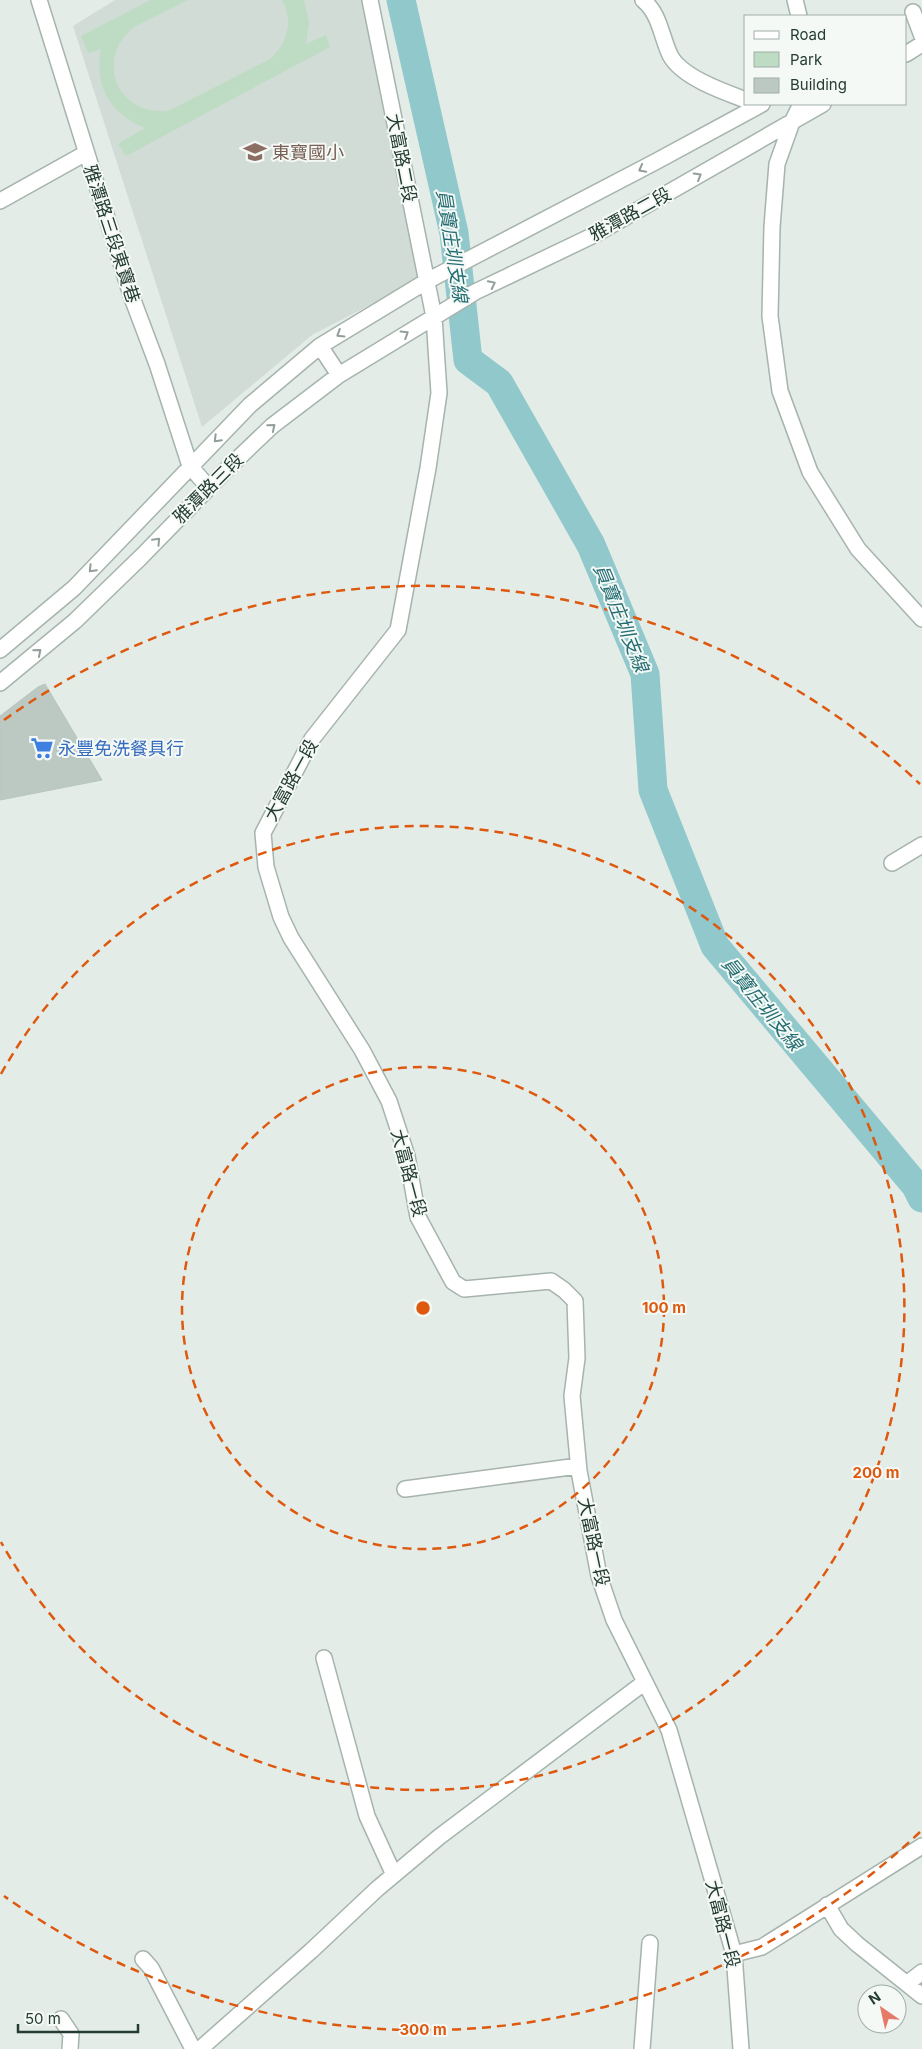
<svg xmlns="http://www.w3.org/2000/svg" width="922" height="2049" viewBox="0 0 922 2049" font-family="Inter,'Noto Sans TC',sans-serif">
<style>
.built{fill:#d2dcd6}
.green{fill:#bedbc3}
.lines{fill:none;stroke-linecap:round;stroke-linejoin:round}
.river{stroke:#91c8cc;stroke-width:29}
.building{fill:#bcc9c3;stroke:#b6c5bd}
.minor-casing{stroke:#a6b4ad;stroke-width:18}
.minor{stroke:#fff;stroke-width:15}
.oneway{stroke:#929e99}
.ring{fill:none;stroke:#de580e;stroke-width:2.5;stroke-dasharray:9 6}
.labels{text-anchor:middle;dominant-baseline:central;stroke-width:4;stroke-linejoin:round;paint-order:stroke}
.education-label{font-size:18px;fill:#785e54;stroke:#f4f9f6;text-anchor:start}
.street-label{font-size:18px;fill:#253c33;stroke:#f4f9f6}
.shop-label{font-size:18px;fill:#366cbe;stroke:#f4f9f6;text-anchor:start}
.water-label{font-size:19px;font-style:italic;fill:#246d72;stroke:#f4f9f6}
.centre{fill:#de580e;stroke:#f4f9f6;stroke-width:2.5}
.ring-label{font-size:15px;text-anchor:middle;font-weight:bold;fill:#de580e;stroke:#f4f9f6;stroke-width:4;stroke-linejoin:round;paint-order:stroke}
</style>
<rect width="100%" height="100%" fill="#e3ece7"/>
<path class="built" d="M 115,0 L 367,0 L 420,279 L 312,335 L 202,427 L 73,26 Z"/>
<path class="green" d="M 151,0 L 188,0 L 134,27 C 94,59 117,116 168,111 L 270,59 C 287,44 294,21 282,0 L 304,0 L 309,22 L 306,44 L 326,35 L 330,47 L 126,156 L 118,144 L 145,128 C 110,113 94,87 101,49 L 88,53 L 81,36 Z"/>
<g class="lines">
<path class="river" d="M 401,0 L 454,233 L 468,360 L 499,383 L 591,545 L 645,674 L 653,790 L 715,946 L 916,1186 L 922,1198"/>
</g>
<path class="building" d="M 45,684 L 102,780 L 0,800 L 0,716 L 38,687 Z"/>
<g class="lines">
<defs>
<path id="minor" d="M 39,0 L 131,295 L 157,364 L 190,466 L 208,487
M 370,0 L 434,317 L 439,393 L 428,468 L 398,630 L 312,739 L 263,833 L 266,867 L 281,917 L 291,938 L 362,1050 L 389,1101 L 407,1156 L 418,1217 L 453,1282 L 464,1289 L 551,1281 L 564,1290 L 575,1301 L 577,1358 L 572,1396 L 579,1471 L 599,1576 L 614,1620 L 669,1730 L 734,1954 L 741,2049
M 643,0 C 660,14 661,36 670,55 C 681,77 724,92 746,100
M 795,0 L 799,16
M 913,12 L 922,36
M 906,54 L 922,44
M 801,104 L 792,122 L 777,164 L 772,227 L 770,316 L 780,391 L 810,472 L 858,549 L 922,619
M 0,201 L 86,153
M 320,346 L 339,375
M 0,650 L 74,588 L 250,405 L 320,346 L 427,281 L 655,162 L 762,104
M 0,683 L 75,621 L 141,557 L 228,468 L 272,426 L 339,375 L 475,292 L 596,234 L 823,104
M 892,863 L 922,845
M 405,1489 L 578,1466
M 324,1658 L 367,1816 L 394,1875
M 827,1905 L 841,1929 L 857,1944 L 922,1996
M 734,1954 L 762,1947 L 922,1846
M 143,1959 L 151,1968 L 193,2049
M 908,1983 L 922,1972
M 61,2019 L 71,2034 L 70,2049
M 200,2049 L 311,1951 L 377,1889 L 439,1837 L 645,1682
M 642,2049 L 650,1943"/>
</defs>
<use href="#minor" class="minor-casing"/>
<use href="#minor" class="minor"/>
</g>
<defs><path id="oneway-chevron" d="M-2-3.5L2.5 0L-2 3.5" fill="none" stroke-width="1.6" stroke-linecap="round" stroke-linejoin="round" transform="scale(1.25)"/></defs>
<g class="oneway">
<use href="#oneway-chevron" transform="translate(642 169) rotate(152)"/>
<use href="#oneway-chevron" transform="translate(698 176) rotate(-30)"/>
<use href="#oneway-chevron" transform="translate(492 284) rotate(-26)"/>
<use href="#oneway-chevron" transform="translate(340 334) rotate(148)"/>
<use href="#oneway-chevron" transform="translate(405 334) rotate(-32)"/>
<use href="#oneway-chevron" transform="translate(272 427) rotate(-40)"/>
<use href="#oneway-chevron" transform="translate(217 439) rotate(135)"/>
<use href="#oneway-chevron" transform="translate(157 541) rotate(-46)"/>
<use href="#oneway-chevron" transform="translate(92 569) rotate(134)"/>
<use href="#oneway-chevron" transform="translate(38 652) rotate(-40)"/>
</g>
<g class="ring">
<circle cx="423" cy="1308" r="241"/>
<path d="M1 1074A482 482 0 1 1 1 1542"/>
<path d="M920 1832A722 722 0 0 1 4 1896M4 720A722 722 0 0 1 920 784"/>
</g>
<defs>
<symbol id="school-bare" viewBox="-9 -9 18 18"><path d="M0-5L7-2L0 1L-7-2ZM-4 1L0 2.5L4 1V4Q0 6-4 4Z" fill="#8d6e63" stroke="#f4f9f6" stroke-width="2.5" paint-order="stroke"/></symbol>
<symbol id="supermarket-bare" viewBox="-9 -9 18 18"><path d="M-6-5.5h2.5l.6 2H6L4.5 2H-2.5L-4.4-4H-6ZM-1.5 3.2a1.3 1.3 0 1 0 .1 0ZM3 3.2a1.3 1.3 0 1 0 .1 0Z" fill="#3f7fe0" stroke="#f4f9f6" stroke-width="2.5" paint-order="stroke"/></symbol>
</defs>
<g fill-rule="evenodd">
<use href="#school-bare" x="239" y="136" width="32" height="32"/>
<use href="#supermarket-bare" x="26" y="732" width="32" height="32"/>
</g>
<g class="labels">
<g class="education-label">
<text x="272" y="152">東寶國小</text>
</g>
<g class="street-label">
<text transform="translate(402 158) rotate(79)">大富路二段</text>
<text transform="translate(630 214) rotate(-29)">雅潭路二段</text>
<text transform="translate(112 234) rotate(72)">雅潭路三段東寶巷</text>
<text transform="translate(208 488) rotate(-45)">雅潭路三段</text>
<text transform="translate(291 780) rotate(-61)">大富路一段</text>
<text transform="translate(409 1173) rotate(75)">大富路一段</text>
<text transform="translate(594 1542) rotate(78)">大富路一段</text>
<text transform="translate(723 1924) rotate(76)">大富路一段</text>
</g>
<g class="shop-label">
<text x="58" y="748">永豐免洗餐具行</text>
</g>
<g class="water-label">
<text transform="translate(452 246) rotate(81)">員寶庄圳支線</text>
<text transform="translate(621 618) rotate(68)">員寶庄圳支線</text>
<text transform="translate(762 1004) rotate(51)">員寶庄圳支線</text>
</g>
</g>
<circle cx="423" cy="1308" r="8" class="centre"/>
<g class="ring-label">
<text x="664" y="1313">100 m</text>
<text x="876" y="1478">200 m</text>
<text x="423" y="2035">300 m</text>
</g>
<rect x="744" y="15" width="162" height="90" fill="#f4f9f6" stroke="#a1ada8"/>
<rect x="754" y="31" width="25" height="8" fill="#ffffff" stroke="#a1ada8"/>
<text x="790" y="40" font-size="15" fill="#253c33">Road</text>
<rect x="754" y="52" width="25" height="15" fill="#bedbc3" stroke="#a1ada8"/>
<text x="790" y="65" font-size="15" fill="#253c33">Park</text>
<rect x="754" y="78" width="25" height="15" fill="#bcc9c3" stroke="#a1ada8"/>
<text x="790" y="90" font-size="15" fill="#253c33">Building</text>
<g transform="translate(882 2009) rotate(326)"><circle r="24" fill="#f4f9f6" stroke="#a1ada8"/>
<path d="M0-4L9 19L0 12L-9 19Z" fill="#e57a68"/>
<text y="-8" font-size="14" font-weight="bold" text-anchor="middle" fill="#253c33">N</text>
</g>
<path d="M18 2024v8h120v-8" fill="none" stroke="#253c33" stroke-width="2.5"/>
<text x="25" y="2024" font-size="15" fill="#253c33" stroke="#f4f9f6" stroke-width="4" paint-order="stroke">50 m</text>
</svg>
